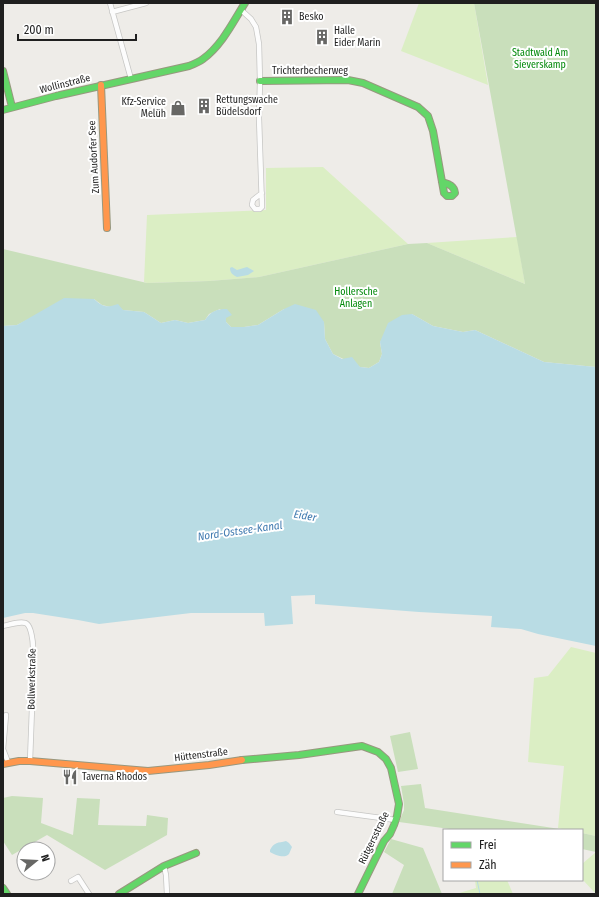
<svg xmlns="http://www.w3.org/2000/svg" width="599" height="897" viewBox="0 0 599 897" font-family="'Fira Sans Condensed',sans-serif">
<style>
.grass{fill:#dbeec4}
.forest{fill:#c9dfbb}
.water{fill:#b9dce4}
.lines{fill:none;stroke-linecap:round;stroke-linejoin:round}
.stream{stroke:#b9dce4;stroke-width:1}
.street-casing{stroke:#c6c6c4;stroke-width:6}
.fast-casing{stroke:#98987f;stroke-width:8}
.slow-casing{stroke:#98987f;stroke-width:8}
.street{stroke:#fcfcfc;stroke-width:4.5}
.fast{stroke:#63d668;stroke-width:6}
.slow{stroke:#ff974d;stroke-width:6}
.labels{text-anchor:middle;dominant-baseline:central;stroke-width:4;stroke-linejoin:round;paint-order:stroke}
.poi-label{font-size:10px;fill:#1f1f1f;stroke:#fff;text-anchor:start}
.park-label{font-size:10px;fill:#02890a;stroke:#fff}
.street-label{font-size:10px;fill:#1f1f1f;stroke:#fff}
.water-label{font-size:11px;font-style:italic;fill:#407ab0;stroke:#fff}
</style>
<rect width="100%" height="100%" fill="#eeece8"/>
<path class="grass" d="M 419,3 L 474,3 L 488,85 L 401,51 Z
M 323,167 L 408,244 L 259,277 L 209,281 L 147,283 L 144,282 L 147,215 L 266,210 L 266,168 Z
M 517,237 L 525,284 L 427,243 Z
M 571,647 L 596,653 L 596,836 L 582,833 L 582,830 L 566,830 L 558,828 L 564,766 L 528,762 L 534,678 L 548,676 Z
M 596,852 L 596,894 L 582,879 L 582,864 Z
M 475,880 L 507,880 L 513,894 L 456,894 L 476,888 Z"/>
<path class="forest" d="M 474,3 L 596,3 L 596,367 L 544,362 L 475,330 L 463,332 L 433,326 L 412,314 L 380,342 L 382,354 L 379,362 L 369,368 L 360,367 L 333,354 L 325,339 L 324,322 L 284,309 L 258,325 L 244,327 L 231,327 L 226,322 L 226,318 L 220,309 L 209,314 L 205,320 L 188,323 L 175,320 L 161,323 L 144,312 L 123,310 L 102,305 L 94,299 L 29,319 L 17,325 L 3,326 L 3,249 L 147,283 L 209,281 L 259,277 L 408,244 L 427,243 L 525,284 Z
M 410,732 L 418,769 L 398,772 L 390,736 Z
M 421,784 L 425,808 L 566,830 L 457,830 L 399,822 L 404,810 L 404,804 L 401,786 Z
M 12,796 L 43,798 L 41,823 L 73,835 L 77,798 L 100,799 L 98,825 L 146,826 L 147,815 L 168,818 L 167,835 L 105,870 L 47,835 L 12,855 L 3,841 L 3,798 Z
M 582,833 L 596,836 L 596,852 L 582,849 Z
M 391,839 L 423,848 L 442,894 L 392,894 L 404,865 L 384,852 Z"/>
<path class="water" d="M 232,267 L 237,270 L 247,267 L 254,271 L 248,275 L 237,277 C 233,275 230,273 230,268 Z
M 64,298 L 94,299 C 103,307 106,308 118,304 L 123,310 L 144,312 L 161,323 L 175,320 L 188,323 L 205,320 C 211,311 217,309 227,309 L 232,315 L 226,318 L 226,322 L 231,327 L 244,327 L 258,325 L 284,309 L 295,304 L 316,310 L 324,322 L 325,339 L 333,354 L 342,359 L 352,357 L 360,367 L 369,368 L 379,362 L 382,354 L 380,342 L 388,323 L 402,315 L 412,314 L 433,326 L 463,332 L 475,330 L 544,362 L 596,367 L 596,646 L 538,634 L 521,629 L 491,627 L 492,616 L 419,612 L 315,604 L 315,595 L 291,596 L 293,624 L 265,626 L 264,613 L 191,613 L 99,624 L 78,620 L 33,613 L 25,613 L 3,618 L 3,326 L 17,325 Z
M 286,841 L 289,843 L 292,847 C 291,849 290,852 289,854 C 285,859 275,855 270,852 L 270,850 C 274,842 278,843 286,841 Z"/>
<g class="lines">
<path class="stream" d="M 477,880 L 480,894"/>
<defs>
<path id="street" d="M 110,3 L 131,79
M 241,10 L 251,19 L 256,27 L 259,44 L 260,81 L 259,118 L 262,207 L 260,209 L 255,209 L 252,205 L 253,200 L 262,193
M 112,12 L 146,3
M 3,626 C 8,625 23,620 27,624 C 31,627 33,641 33,647 C 34,658 33,670 33,681 C 32,707 31,734 30,761
M 6,715 L 3,749 L 8,762
M 337,812 L 396,820
M 164,866 L 166,875 L 167,894
M 71,881 L 78,877 L 89,894"/>
<path id="fast" d="M 3,71 L 12,107
M 260,81 L 348,80 L 363,83 L 418,107 L 428,116 L 433,131 L 444,193 L 447,196 L 452,196 L 455,193 C 454,185 448,184 442,182
M 3,110 L 56,96 L 189,66 C 194,64 199,62 203,59 C 222,45 233,22 245,3
M 242,760 L 299,755 L 362,746 L 378,752 L 386,759 L 391,768 L 399,804 L 397,816 L 394,825 L 390,834 L 384,841 L 358,894
M 3,888 L 7,894
M 119,894 L 164,866 L 196,853"/>
<path id="slow" d="M 101,85 L 107,228
M 3,764 L 19,761 L 30,761 L 148,771 L 209,765 L 242,760"/>
</defs>
<use href="#street" class="street-casing"/>
<use href="#fast" class="fast-casing"/>
<use href="#slow" class="slow-casing"/>
<use href="#street" class="street"/>
<use href="#fast" class="fast"/>
<use href="#slow" class="slow"/>
</g>
<defs>
<symbol id="building-bare" viewBox="-9 -9 18 18"><path d="M-4-6H4V6H1V3H-1V6H-4ZM-2.5-4.3h1.7v1.8h-1.7ZM.8-4.3h1.7v1.8H.8ZM-2.5-1h1.7V.8h-1.7ZM.8-1h1.7V.8H.8Z" fill="#676765" stroke="#fff" stroke-width="2.5" paint-order="stroke"/></symbol>
<symbol id="shop-bare" viewBox="-9 -9 18 18"><path d="M-5-2.5h2.3a2.7 3.5 0 0 1 5.4 0H5L5.5 6h-11ZM-1.5-2.5h3a1.5 2.3 0 0 0-3 0Z" fill="#676765" stroke="#fff" stroke-width="2.5" paint-order="stroke"/></symbol>
<symbol id="restaurant-bare" viewBox="-9 -9 18 18"><path d="M-5-6h1v4h1v-4h1v4h1v-4h1v5L-1.5 .5V6h-2V.5L-5-1ZM5-6V6H3V1.5H1.5Q1.5-4 5-6Z" fill="#676765" stroke="#fff" stroke-width="2.5" paint-order="stroke"/></symbol>
</defs>
<g fill-rule="evenodd">
<use href="#building-bare" x="276" y="6" width="22" height="22"/>
<use href="#building-bare" x="311" y="26" width="22" height="22"/>
<use href="#building-bare" x="193" y="95" width="22" height="22"/>
<use href="#shop-bare" x="167" y="97" width="22" height="22"/>
<use href="#restaurant-bare" x="59" y="766" width="22" height="22"/>
</g>
<g class="labels">
<g class="poi-label">
<text x="299" y="17">Besko</text>
<text x="334" y="31">Halle<tspan x="334" dy="12">Eider Marin</tspan></text>
<text x="216" y="100">Rettungswache<tspan x="216" dy="12">Büdelsdorf</tspan></text>
<text x="166" y="102" text-anchor="end">Kfz-Service<tspan x="166" dy="12">Melüh</tspan></text>
<text x="82" y="777">Taverna Rhodos</text>
</g>
<g class="park-label">
<text x="540" y="53">Stadtwald Am<tspan x="540" dy="12">Sieverskamp</tspan></text>
<text x="356" y="292">Hollersche<tspan x="356" dy="12">Anlagen</tspan></text>
</g>
<g class="street-label">
<text x="310" y="71">Trichterbecherweg</text>
<text transform="translate(65 84) rotate(-14)">Wollinstraße</text>
<text transform="translate(94 157) rotate(-93)">Zum Audorfer See</text>
<text transform="translate(32 679) rotate(-89)">Bollwerkstraße</text>
<text transform="translate(201 755) rotate(-7)">Hüttenstraße</text>
<text transform="translate(374 838) rotate(-64)">Rütgersstraße</text>
</g>
<g class="water-label">
<text transform="translate(305 516) rotate(10)">Eider</text>
<text transform="translate(240 531) rotate(-8)">Nord-Ostsee-Kanal</text>
</g>
</g>
<rect width="599" height="897" fill="none" stroke="#1f1f1f" stroke-width="8"/>
<rect x="443" y="829" width="140" height="52" fill="#ffffff" stroke="#a5a5a5"/>
<rect x="451" y="842" width="20" height="6" fill="#63d668" stroke="#a5a5a5"/>
<text x="479" y="849" font-size="12" fill="#1f1f1f">Frei</text>
<rect x="451" y="862" width="20" height="6" fill="#ff974d" stroke="#a5a5a5"/>
<text x="479" y="869" font-size="12" fill="#1f1f1f">Zäh</text>
<g transform="translate(36 861) rotate(72)"><circle r="19" fill="#ffffff" stroke="#a5a5a5"/>
<path d="M0-3L7 15L0 10L-7 15Z" fill="#676765"/>
<text y="-6" font-size="11" font-weight="bold" text-anchor="middle" fill="#1f1f1f">N</text>
</g>
<path d="M18 34v6h118v-6" fill="none" stroke="#1f1f1f" stroke-width="2"/>
<text x="24" y="34" font-size="12" fill="#1f1f1f" stroke="#ffffff" stroke-width="3" paint-order="stroke">200 m</text>
</svg>
